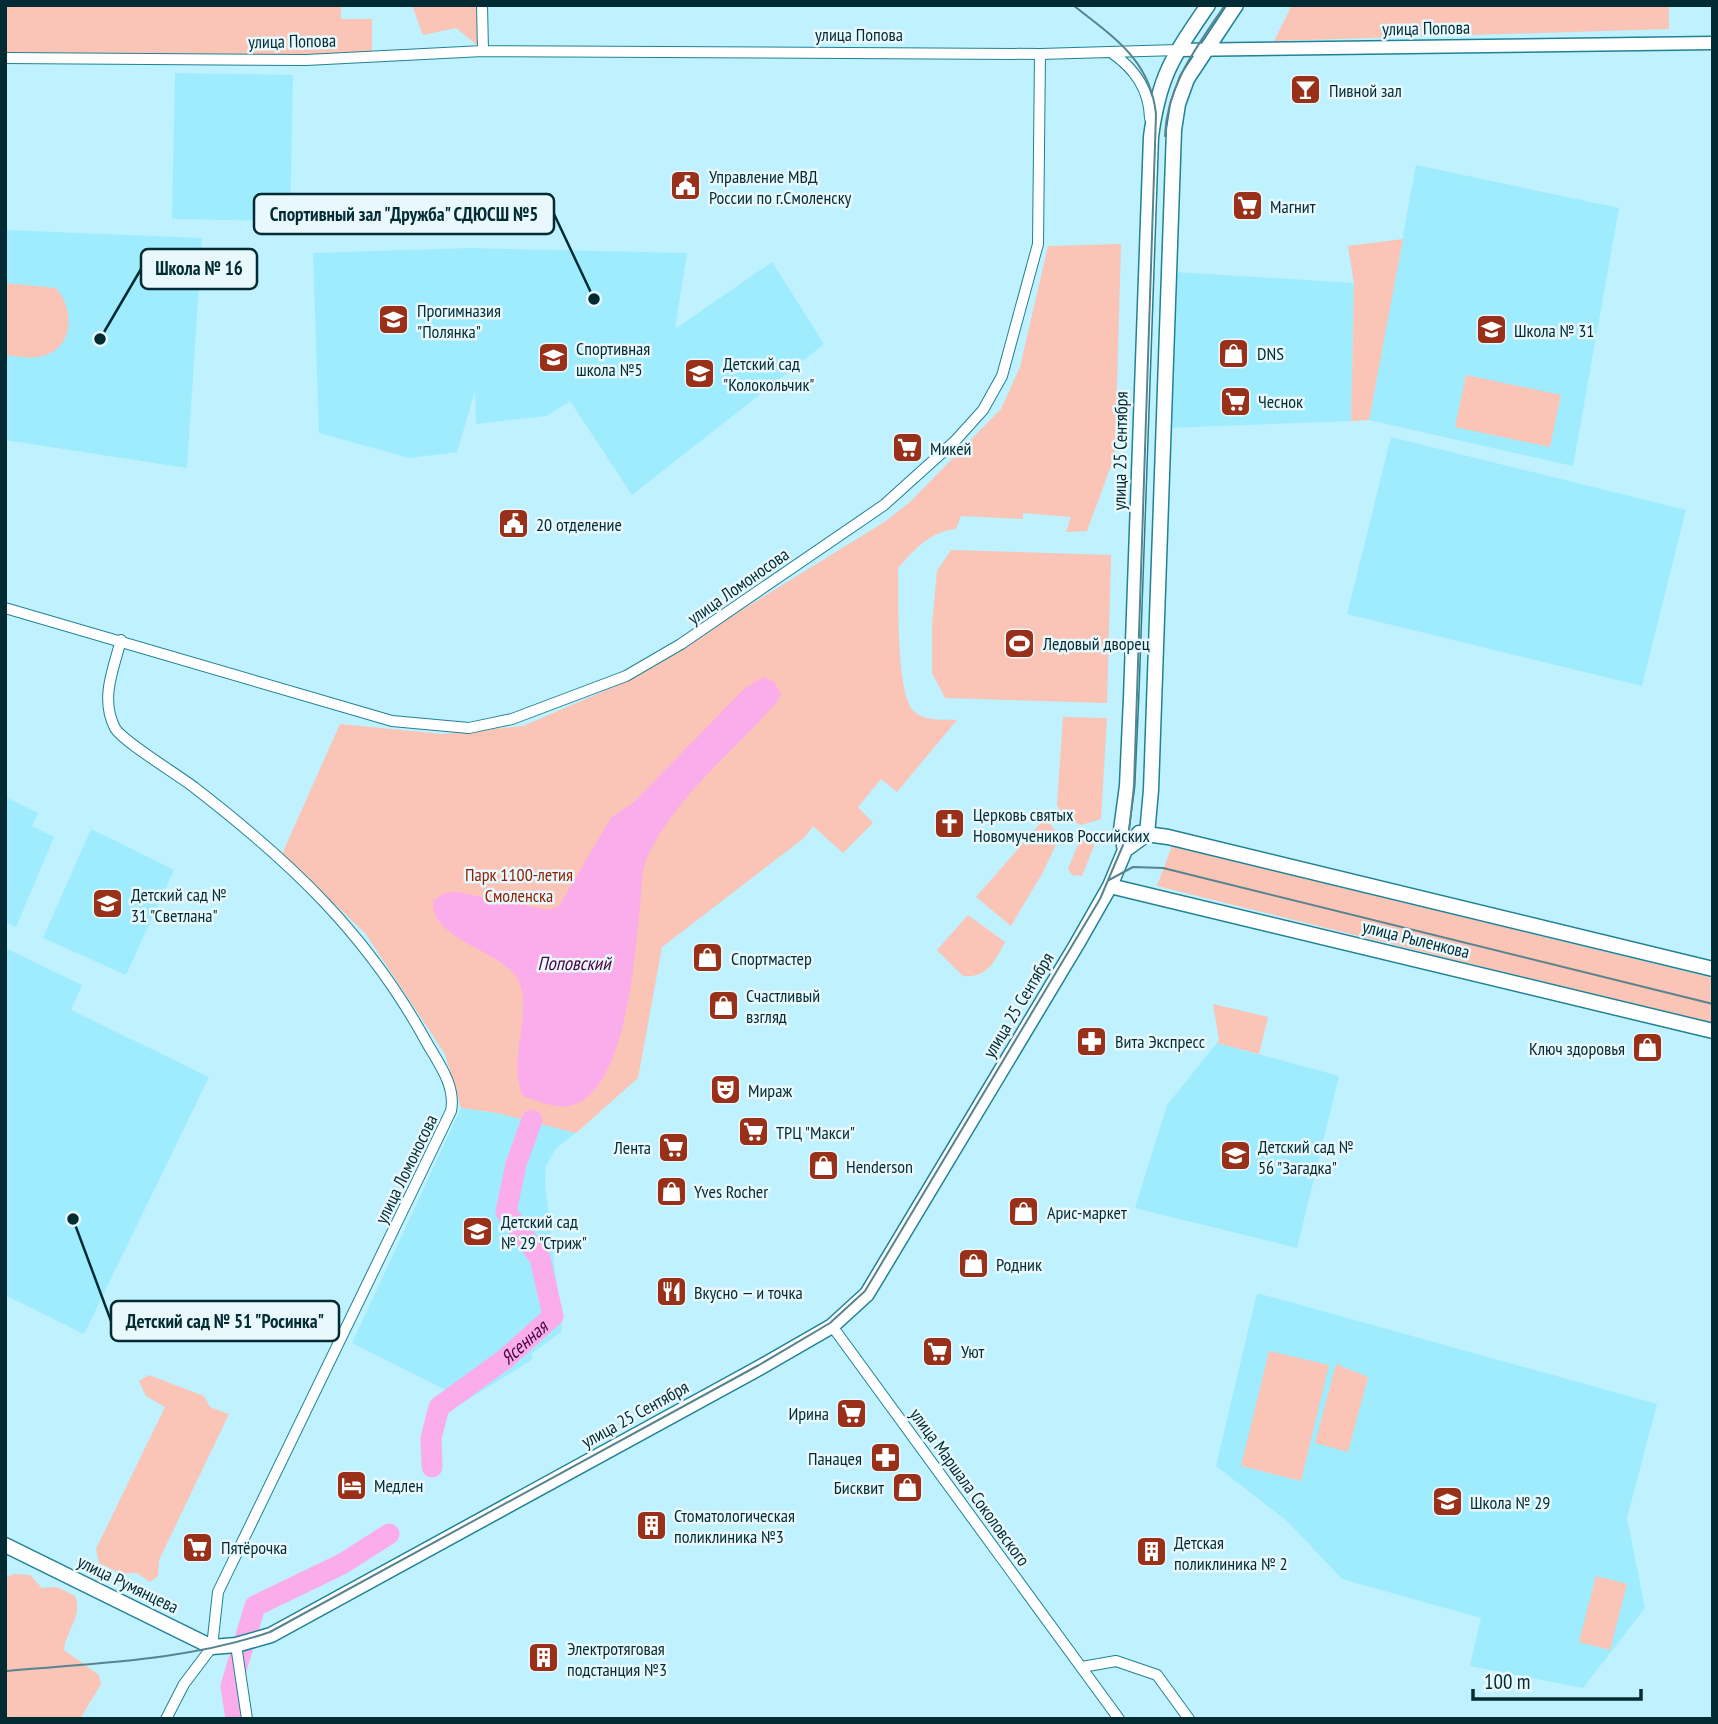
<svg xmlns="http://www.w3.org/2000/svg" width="1718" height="1724" viewBox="0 0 1718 1724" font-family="'PT Sans Narrow',sans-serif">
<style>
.built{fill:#9fecff}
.green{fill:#fac4b6}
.water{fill:#fbadeb}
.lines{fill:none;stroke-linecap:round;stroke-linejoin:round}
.river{stroke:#fbadeb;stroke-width:21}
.minor-casing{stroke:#208295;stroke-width:12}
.tertiary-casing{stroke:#208295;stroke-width:15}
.secondary-casing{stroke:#208295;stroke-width:17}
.minor{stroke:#fff;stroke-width:10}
.tertiary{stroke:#fff;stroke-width:12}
.secondary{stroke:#fff;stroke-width:14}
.tram{stroke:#57848f;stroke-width:2}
.labels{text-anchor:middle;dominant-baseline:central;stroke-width:5;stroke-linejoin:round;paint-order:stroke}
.street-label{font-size:18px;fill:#022b33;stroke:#e8f8fc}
.poi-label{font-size:18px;fill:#022b33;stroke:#e8f8fc;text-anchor:start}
.park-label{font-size:18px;fill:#8d1f02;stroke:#e8f8fc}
.water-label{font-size:19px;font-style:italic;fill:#490440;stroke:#e8f8fc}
.leader{fill:none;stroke:#022b33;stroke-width:2.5}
.callout-dot{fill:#022b33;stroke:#e8f8fc;stroke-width:2.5}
.callout{fill:#e8f8fc;stroke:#022b33;stroke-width:2.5}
.callout-label{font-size:19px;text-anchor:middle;font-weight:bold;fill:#022b33}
</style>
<rect width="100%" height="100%" fill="#bff1fe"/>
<path class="built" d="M 175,73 L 293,75 L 290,221 L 172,219 Z
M 1416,165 L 1619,208 L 1573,466 L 1369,420 Z
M 5,230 L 202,238 L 187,468 L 5,440 Z
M 470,248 L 687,253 L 675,329 L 772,262 L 824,344 L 632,495 L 570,401 L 546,416 L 476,424 L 475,391 L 457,452 L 410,458 L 319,433 L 313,253 Z
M 1175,272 L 1354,283 L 1351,421 L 1168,428 Z
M 1391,437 L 1686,510 L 1642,686 L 1347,614 Z
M 5,797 L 38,813 L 32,826 L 54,837 L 16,927 L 5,922 Z
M 91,829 L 174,870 L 126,975 L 43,938 Z
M 5,948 L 82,985 L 71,1010 L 209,1077 L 84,1334 L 5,1295 Z
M 1217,1043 L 1339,1076 L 1297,1248 L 1135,1208 L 1167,1105 Z
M 461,1108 L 497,1113 L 576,1133 L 556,1148 L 546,1166 L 545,1183 L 562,1331 L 531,1354 L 533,1359 L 462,1403 L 450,1392 L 352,1343 Z
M 1257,1293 L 1657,1404 L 1627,1518 L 1645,1608 L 1583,1688 L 1470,1666 L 1481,1618 L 1342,1579 L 1287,1521 L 1216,1466 Z"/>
<path class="green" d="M 5,5 L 341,5 L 341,19 L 372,19 L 372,55 L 5,56 Z
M 412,5 L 481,5 L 483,50 L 456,28 L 423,35 Z
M 1292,5 L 1669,5 L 1669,29 L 1274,41 Z
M 1403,239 L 1369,420 L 1351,421 L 1354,283 L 1348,246 Z
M 1121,244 L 1115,455 L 1087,531 L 1066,532 L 1071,517 L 1023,513 L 1023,519 L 961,516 L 956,529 C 929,532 915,549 898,568 C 899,597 895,696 915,712 C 926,722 943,719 957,720 L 897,792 L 881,779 L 858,807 L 873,823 L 843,853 L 813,826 L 804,838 L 662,947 L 638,1078 L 576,1133 L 497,1113 L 461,1108 L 445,1054 L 365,933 L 282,854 L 340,724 L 442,734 L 523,726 L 625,682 L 886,521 L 910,502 L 1001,409 L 1020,367 L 1048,246 Z
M 5,283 L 56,288 C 76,311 74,351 38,357 C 29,359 15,356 5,355 Z
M 1466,375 L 1561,395 L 1550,447 L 1455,427 Z
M 951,550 L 1111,555 L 1107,703 L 945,698 L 932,673 L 932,625 L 937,571 Z
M 1063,717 L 1107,718 L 1101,819 L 1081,825 L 1064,817 L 1057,805 Z
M 1045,818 L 1060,836 L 1043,872 L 1011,926 L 976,897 Z
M 1094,836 L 1097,838 L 1082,876 L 1072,875 L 1068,869 L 1079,842 Z
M 1172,846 L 1713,978 L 1713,1024 L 1157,886 Z
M 968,915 L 1005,942 C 994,962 988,978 963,976 L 937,950 Z
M 1213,1004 L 1268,1017 L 1259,1054 L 1217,1043 L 1219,1040 Z
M 1269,1351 L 1329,1365 L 1301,1481 L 1241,1466 Z
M 1336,1364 L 1368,1377 L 1348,1452 L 1315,1443 Z
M 149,1375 L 204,1396 L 210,1407 L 229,1414 L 159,1560 L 158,1576 L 150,1582 L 137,1573 L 120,1573 L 99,1563 L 96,1549 L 165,1407 L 146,1396 L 139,1381 Z
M 14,1574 L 30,1575 L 42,1588 L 57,1587 L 75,1596 C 83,1616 66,1630 64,1650 L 99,1675 L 101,1684 L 80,1719 L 5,1718 L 5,1578 Z
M 1596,1576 L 1627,1584 L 1610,1650 L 1579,1642 Z"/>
<path class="water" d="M 763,677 L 774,682 L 781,694 L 776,703 C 731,754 677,795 647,857 C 641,870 642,890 640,905 C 635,952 627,1094 569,1106 C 555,1109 536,1100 523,1096 C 506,1061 535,1011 517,978 C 499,949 431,940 433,901 L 444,893 L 457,892 L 548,910 L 559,906 L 611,818 L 634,802 L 744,689 Z"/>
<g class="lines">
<g class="river">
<path id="s1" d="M 432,1467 L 431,1438 L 439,1407 L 505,1359 L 553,1316 L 540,1258 L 506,1212 L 516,1164 L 532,1120"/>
<path d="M 236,1719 L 231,1686 L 255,1606 L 342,1564 L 389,1534"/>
</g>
<defs>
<path id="minor" d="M 482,5 L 483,51
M 1112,53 C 1135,69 1149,89 1150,118
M 5,58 L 306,60 L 483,51 L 1040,54 L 1178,50
M 5,608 L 392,721 L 469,728 L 512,719 L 626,676 L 681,644 L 884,505 L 955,441 L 983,410 L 1002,376 L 1038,244 L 1040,54
M 121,640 C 113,670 100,699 115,728 C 122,741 180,776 195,788 C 292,863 368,935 427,1043 C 439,1064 456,1086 451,1111 L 218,1592 L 212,1647 L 184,1684 L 166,1719
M 832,1326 L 1119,1719
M 236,1645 L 247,1719
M 1082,1667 L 1116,1661 L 1157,1675 L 1189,1719"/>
<path id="tertiary" d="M 1178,50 L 1713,43"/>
<path id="secondary" d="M 1139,833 L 1168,837 L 1713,969
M 1125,850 L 1147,834 L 1151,790 L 1174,130 L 1178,104 L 1187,79 L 1236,5
M 1110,886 L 1713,1031
M 5,1545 L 212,1647 L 236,1645 L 271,1635 L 759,1368 L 832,1326 L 867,1294 L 1077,944 L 1110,886 L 1125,850 L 1121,830 L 1127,786 L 1131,698 L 1151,137 C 1159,75 1174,55 1208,5"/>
</defs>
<use href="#minor" class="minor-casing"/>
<use href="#tertiary" class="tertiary-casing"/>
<use href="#secondary" class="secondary-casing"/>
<use href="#minor" class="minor"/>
<use href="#tertiary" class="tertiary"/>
<use href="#secondary" class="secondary"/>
<path class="tram" d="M 1165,136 C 1167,84 1197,47 1225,5
M 1109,880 L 1133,867 L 1163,868 L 1713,1004
M 5,1671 C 93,1663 186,1661 270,1632 L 759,1365 L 830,1323 L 865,1291 L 1100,899 L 1129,831 L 1134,786 L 1156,114 C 1150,59 1113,37 1073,5"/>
</g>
<defs>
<symbol id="bar-square" viewBox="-11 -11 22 22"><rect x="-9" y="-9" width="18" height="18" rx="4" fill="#993019" stroke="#e8f8fc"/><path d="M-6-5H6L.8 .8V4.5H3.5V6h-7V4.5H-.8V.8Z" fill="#fff"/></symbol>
<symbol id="civic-square" viewBox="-11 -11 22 22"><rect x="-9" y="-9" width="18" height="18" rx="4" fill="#993019" stroke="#e8f8fc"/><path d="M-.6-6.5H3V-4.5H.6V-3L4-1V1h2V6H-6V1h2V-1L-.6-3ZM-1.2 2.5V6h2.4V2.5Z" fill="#fff"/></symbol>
<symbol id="supermarket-square" viewBox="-11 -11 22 22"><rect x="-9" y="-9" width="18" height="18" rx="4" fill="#993019" stroke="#e8f8fc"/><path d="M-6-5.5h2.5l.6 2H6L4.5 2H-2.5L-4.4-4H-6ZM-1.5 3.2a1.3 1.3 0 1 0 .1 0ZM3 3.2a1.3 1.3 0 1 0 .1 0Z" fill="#fff"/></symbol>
<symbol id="school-square" viewBox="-11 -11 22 22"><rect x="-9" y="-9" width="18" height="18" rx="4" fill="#993019" stroke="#e8f8fc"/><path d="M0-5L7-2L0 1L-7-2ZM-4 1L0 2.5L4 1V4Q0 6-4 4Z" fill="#fff"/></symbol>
<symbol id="shop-square" viewBox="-11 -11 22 22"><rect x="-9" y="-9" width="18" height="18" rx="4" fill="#993019" stroke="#e8f8fc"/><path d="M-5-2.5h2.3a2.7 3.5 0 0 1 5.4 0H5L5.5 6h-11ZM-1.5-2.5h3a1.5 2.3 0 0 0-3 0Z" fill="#fff"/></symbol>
<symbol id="stadium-square" viewBox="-11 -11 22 22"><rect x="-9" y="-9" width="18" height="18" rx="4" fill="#993019" stroke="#e8f8fc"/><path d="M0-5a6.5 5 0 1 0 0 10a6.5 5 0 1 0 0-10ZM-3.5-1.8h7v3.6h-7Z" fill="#fff"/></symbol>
<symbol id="church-square" viewBox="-11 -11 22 22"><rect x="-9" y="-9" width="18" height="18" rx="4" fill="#993019" stroke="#e8f8fc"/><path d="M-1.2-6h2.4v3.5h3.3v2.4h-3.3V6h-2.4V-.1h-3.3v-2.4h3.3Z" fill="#fff"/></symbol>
<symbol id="pharmacy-square" viewBox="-11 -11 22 22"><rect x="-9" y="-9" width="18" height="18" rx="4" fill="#993019" stroke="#e8f8fc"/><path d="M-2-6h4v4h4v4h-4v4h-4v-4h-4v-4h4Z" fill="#fff"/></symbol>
<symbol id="theatre-square" viewBox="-11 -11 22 22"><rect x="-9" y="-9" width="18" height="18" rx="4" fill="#993019" stroke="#e8f8fc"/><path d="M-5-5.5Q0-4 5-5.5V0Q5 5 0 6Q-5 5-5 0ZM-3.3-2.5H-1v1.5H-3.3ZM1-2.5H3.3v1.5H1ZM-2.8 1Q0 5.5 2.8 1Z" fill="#fff"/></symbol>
<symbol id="restaurant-square" viewBox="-11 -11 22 22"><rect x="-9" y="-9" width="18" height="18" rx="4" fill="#993019" stroke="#e8f8fc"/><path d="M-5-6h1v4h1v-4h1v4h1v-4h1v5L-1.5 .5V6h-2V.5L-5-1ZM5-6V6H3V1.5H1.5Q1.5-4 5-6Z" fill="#fff"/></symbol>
<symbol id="hotel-square" viewBox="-11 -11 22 22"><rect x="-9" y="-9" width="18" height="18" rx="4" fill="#993019" stroke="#e8f8fc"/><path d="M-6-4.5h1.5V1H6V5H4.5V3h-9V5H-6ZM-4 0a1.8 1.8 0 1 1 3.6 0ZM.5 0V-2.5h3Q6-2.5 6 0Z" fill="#fff"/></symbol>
<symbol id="building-square" viewBox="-11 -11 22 22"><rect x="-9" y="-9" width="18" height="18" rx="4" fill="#993019" stroke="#e8f8fc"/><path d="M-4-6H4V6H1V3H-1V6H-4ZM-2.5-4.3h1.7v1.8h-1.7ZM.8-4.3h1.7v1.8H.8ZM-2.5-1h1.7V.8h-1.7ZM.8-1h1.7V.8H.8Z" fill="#fff"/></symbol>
</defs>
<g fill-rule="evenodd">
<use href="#bar-square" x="1288" y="72" width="35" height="35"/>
<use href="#civic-square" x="668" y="168" width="35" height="35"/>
<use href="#supermarket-square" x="1230" y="188" width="35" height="35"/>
<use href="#school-square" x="376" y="302" width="35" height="35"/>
<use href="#school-square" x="1474" y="312" width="35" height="35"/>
<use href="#shop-square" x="1216" y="336" width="35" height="35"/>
<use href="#school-square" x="536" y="340" width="35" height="35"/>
<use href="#school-square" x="682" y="356" width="35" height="35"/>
<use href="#supermarket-square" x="1218" y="384" width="35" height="35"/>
<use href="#supermarket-square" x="890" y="430" width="35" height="35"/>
<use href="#civic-square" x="496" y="506" width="35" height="35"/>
<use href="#stadium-square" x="1002" y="626" width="35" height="35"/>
<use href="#church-square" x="932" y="806" width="35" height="35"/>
<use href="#school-square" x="90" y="886" width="35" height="35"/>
<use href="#shop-square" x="690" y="940" width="35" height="35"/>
<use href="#shop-square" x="706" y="988" width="35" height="35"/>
<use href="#pharmacy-square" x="1074" y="1024" width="35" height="35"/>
<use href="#shop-square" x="1630" y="1030" width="35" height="35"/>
<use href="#theatre-square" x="708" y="1072" width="35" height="35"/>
<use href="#supermarket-square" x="736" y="1114" width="35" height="35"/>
<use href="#supermarket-square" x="656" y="1130" width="35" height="35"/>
<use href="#school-square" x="1218" y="1138" width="35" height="35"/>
<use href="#shop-square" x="806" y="1148" width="35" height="35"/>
<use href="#shop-square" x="654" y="1174" width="35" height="35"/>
<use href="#shop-square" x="1006" y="1194" width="35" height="35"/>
<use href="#school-square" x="460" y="1214" width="35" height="35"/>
<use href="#shop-square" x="956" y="1246" width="35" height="35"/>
<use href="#restaurant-square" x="654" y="1274" width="35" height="35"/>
<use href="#supermarket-square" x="920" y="1334" width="35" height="35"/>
<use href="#supermarket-square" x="834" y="1396" width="35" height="35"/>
<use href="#pharmacy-square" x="868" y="1440" width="35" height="35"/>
<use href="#hotel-square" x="334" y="1468" width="35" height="35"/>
<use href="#shop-square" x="890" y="1470" width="35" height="35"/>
<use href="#school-square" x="1430" y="1484" width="35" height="35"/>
<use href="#building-square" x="634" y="1508" width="35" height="35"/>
<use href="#supermarket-square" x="180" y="1530" width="35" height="35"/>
<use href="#building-square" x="1134" y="1534" width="35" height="35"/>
<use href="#building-square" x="526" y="1640" width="35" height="35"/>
</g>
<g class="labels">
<g class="street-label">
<text transform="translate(1426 28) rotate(-1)">улица Попова</text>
<text x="859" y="34">улица Попова</text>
<text transform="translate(292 41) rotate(-1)">улица Попова</text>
<text transform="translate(1120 451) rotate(-89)">улица 25 Сентября</text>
<text transform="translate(738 586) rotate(-35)">улица Ломоносова</text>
<text transform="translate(1416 939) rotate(14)">улица Рыленкова</text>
<text transform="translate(1018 1005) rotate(-59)">улица 25 Сентября</text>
<text transform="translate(406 1169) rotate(-64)">улица Ломоносова</text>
<text transform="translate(635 1414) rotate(-29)">улица 25 Сентября</text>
<text transform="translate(970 1487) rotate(54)">улица Маршала Соколовского</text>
<text transform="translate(128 1584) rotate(26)">улица Румянцева</text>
</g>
<g class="poi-label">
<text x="1329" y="90">Пивной зал</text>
<text x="709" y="176">Управление МВД<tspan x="709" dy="21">России по г.Смоленску</tspan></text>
<text x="1270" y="206">Магнит</text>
<text x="417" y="310">Прогимназия<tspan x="417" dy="21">"Полянка"</tspan></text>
<text x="1514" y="330">Школа № 31</text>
<text x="576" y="348">Спортивная<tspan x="576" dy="21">школа №5</tspan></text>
<text x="1257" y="353">DNS</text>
<text x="723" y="363">Детский сад<tspan x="723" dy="21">"Колокольчик"</tspan></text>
<text x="1258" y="401">Чеснок</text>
<text x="930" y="448">Микей</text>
<text x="536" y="524">20 отделение</text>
<text x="1043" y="643">Ледовый дворец</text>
<text x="973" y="814">Церковь святых<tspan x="973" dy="21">Новомучеников Российских</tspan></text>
<text x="131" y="894">Детский сад №<tspan x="131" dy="21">31 "Светлана"</tspan></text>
<text x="731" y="958">Спортмастер</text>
<text x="746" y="995">Счастливый<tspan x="746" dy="21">взгляд</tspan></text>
<text x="1115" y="1041">Вита Экспресс</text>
<text x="1625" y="1048" text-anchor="end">Ключ здоровья</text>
<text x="748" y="1090">Мираж</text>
<text x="776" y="1132">ТРЦ "Макси"</text>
<text x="1258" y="1146">Детский сад №<tspan x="1258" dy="21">56 "Загадка"</tspan></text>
<text x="651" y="1147" text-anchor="end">Лента</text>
<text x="846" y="1166">Henderson</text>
<text x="694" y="1191">Yves Rocher</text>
<text x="1047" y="1212">Арис-маркет</text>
<text x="501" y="1221">Детский сад<tspan x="501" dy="21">№ 29 "Стриж"</tspan></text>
<text x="996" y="1264">Родник</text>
<text x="694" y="1292">Вкусно — и точка</text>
<text x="961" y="1351">Уют</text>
<text x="829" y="1413" text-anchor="end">Ирина</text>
<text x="862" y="1458" text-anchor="end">Панацея</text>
<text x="374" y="1485">Медлен</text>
<text x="884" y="1487" text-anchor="end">Бисквит</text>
<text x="1470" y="1502">Школа № 29</text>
<text x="674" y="1515">Стоматологическая<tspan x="674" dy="21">поликлиника №3</tspan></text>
<text x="1174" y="1542">Детская<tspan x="1174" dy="21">поликлиника № 2</tspan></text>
<text x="221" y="1547">Пятёрочка</text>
<text x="567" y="1648">Электротяговая<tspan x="567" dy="21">подстанция №3</tspan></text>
</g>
<g class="park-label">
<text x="519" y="874">Парк 1100-летия<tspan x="519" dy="21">Смоленска</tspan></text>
</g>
<g class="water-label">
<text x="574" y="963">Поповский</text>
<text stroke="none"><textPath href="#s1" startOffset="168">Ясенная</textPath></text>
</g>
</g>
<path class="leader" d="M594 299L554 214M100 339L141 269M73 1219L111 1321"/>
<g class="callout-dot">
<circle cx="594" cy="299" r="7"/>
<circle cx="100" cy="339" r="7"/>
<circle cx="73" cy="1219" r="7"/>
</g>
<g class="callout">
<rect x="254" y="194" width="300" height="40" rx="7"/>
<rect x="141" y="249" width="116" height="40" rx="7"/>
<rect x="111" y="1301" width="228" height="40" rx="7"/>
</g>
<g class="callout-label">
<text x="404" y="221">Спортивный зал "Дружба" СДЮСШ №5</text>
<text x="199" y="275">Школа № 16</text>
<text x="225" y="1328">Детский сад № 51 "Росинка"</text>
</g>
<rect width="1718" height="1724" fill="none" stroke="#022b33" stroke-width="14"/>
<path d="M1473 1689v10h168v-10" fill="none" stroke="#022b33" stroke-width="3.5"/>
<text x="1484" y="1689" font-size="21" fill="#022b33" stroke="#e8f8fc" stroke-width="5" paint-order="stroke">100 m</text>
</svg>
